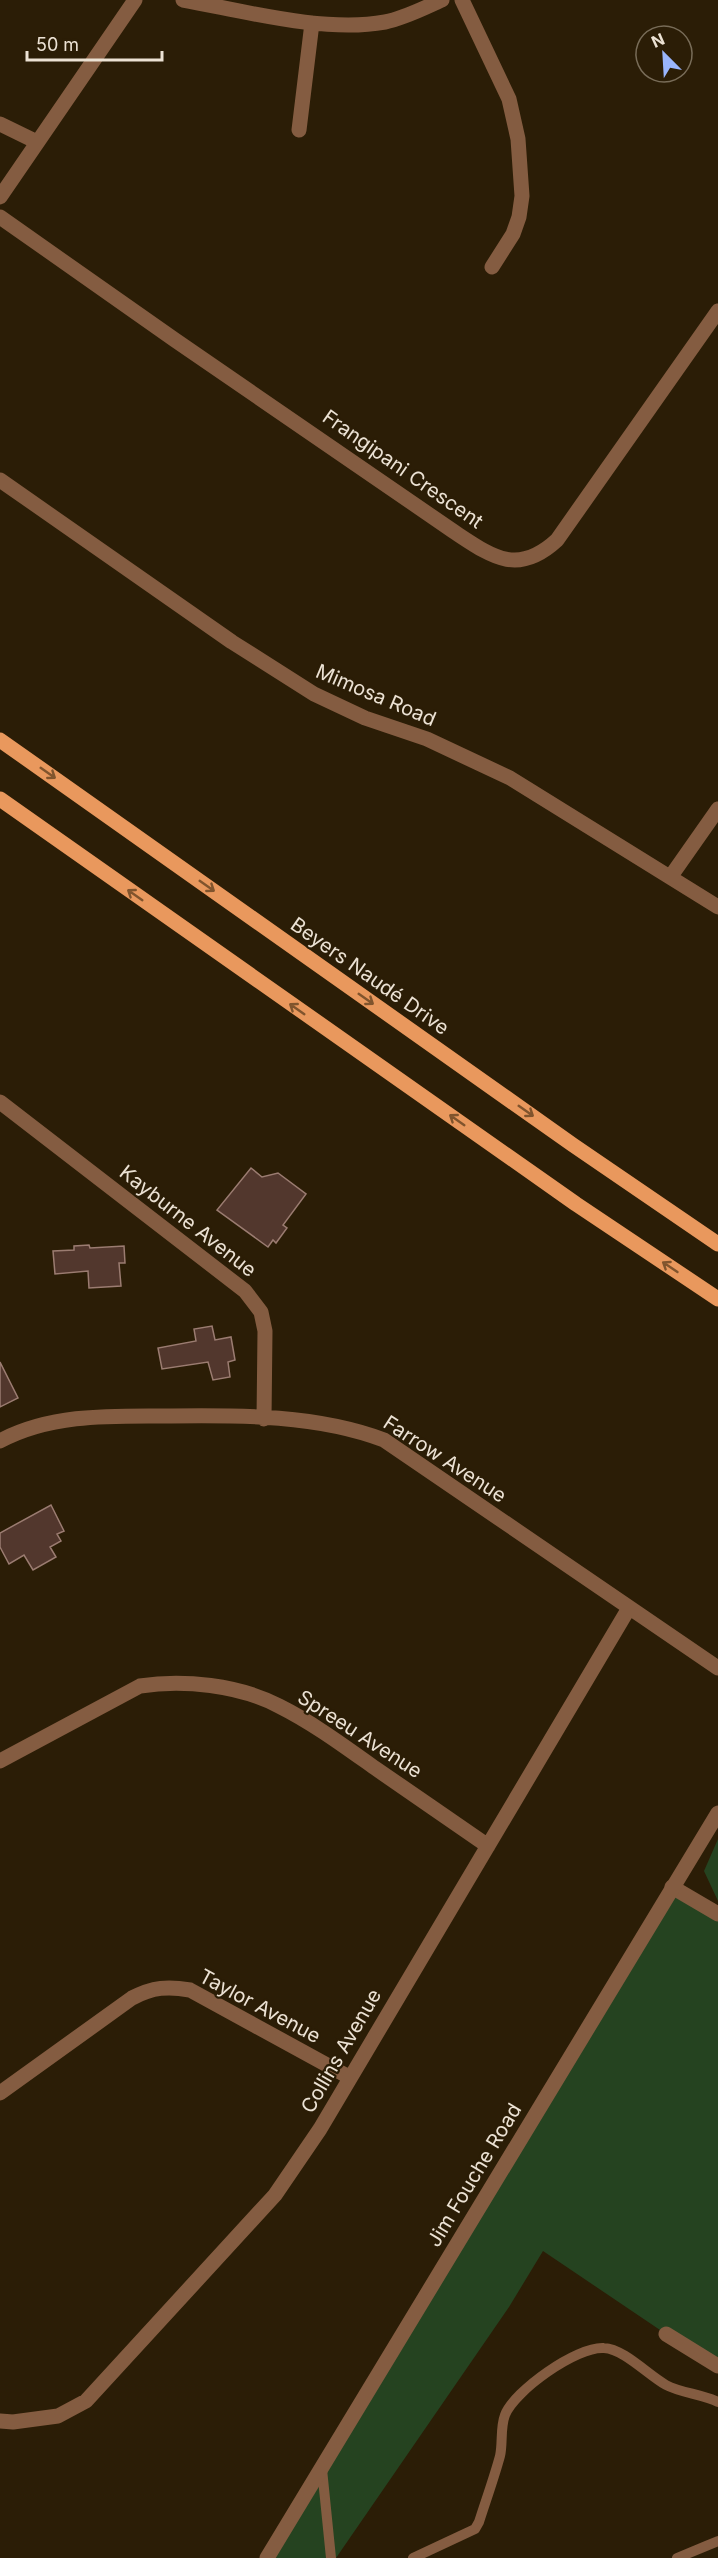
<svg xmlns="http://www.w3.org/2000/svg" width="718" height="2558" viewBox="0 0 718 2558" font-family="Inter,sans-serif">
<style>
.green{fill:#254320}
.building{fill:#52372d;stroke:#9b7c71;stroke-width:1.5}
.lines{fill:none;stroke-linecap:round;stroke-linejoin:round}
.service{stroke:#845c41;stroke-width:10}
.minor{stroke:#845c41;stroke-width:15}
.tertiary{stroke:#845c41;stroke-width:15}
.primary{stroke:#e9985d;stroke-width:15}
.oneway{stroke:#80542d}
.labels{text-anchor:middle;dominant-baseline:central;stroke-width:4.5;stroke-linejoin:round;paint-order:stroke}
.street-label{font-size:20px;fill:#ece2d4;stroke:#2b1d06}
</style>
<rect width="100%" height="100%" fill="#2b1d06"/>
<path class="green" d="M 718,1839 L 718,1901 L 704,1871 Z
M 675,1885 L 718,1920 L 718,2360 L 666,2334 L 543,2251 L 509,2307 L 336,2558 L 265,2558 Z"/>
<path class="building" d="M 251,1168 L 262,1177 L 278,1173 L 306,1194 L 283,1225 L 287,1228 L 276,1243 L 273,1240 L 268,1247 L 217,1210 Z
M 89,1245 L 90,1248 L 124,1246 L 125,1263 L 119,1263 L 121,1286 L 89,1288 L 88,1271 L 55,1274 L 53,1251 L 74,1250 L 74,1246 Z
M 212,1326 L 215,1340 L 231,1337 L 235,1360 L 228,1362 L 230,1377 L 213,1380 L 208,1362 L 162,1369 L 158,1348 L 196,1341 L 194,1329 Z
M 0,1362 L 18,1398 L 0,1407 Z
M 51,1505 L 64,1531 L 57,1534 L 61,1541 L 50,1547 L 56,1557 L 33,1570 L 24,1555 L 9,1564 L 0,1547 L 0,1533 Z"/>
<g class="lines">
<path class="service" d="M 322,2469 L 331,2558
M 413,2558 L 475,2529 L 479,2522 C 486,2500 494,2478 500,2456 C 503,2443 500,2428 505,2415 C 514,2391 577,2346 604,2348 C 624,2349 648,2375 666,2385 C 681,2393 701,2394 718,2402
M 677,2558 L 718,2541"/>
<path class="minor" d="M 183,0 C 244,11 324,33 385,22 C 405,18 424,8 442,0
M 462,0 L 509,99 L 518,139 L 522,196 L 519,217 L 513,234 L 492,267
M 0,124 L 37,142
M 299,130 L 312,23
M 0,197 L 135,0
M 0,217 L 175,340 L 453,531 C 491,556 517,577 557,540 L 718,311
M 0,480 L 232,642 L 314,694 L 365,718 L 427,739 L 510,778 L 718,907
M 671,876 L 718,809
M 0,1102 L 245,1291 L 261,1312 L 265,1331 L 264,1419
M 0,1441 C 52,1413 114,1416 171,1416 C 241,1415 318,1415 384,1440 L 718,1668
M 0,1761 L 140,1686 C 183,1679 239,1685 279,1706 C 313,1723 344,1746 375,1768 C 413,1794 450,1820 488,1846
M 672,1887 L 718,1914
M 0,2093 L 132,1998 C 153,1987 168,1986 190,1990 L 349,2077
M 666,2334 L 718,2366
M 0,2421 L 13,2422 L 58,2416 L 86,2401 L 275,2195 L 320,2129 L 629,1608"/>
<path class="tertiary" d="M 267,2558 L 718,1813"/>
<path class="primary" d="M 0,740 L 573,1145 L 718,1244
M 0,799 L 576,1204 L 718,1299"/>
</g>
<defs><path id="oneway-shaft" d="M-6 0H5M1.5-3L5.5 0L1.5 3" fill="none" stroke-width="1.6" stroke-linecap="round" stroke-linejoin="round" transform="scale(1.5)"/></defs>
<g class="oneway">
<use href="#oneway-shaft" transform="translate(48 773) rotate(35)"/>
<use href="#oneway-shaft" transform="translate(207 886) rotate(35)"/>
<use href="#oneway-shaft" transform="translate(135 895) rotate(-145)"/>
<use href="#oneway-shaft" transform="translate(366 999) rotate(35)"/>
<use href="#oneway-shaft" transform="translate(297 1009) rotate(-145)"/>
<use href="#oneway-shaft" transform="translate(526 1111) rotate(35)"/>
<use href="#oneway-shaft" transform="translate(457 1120) rotate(-145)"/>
<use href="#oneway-shaft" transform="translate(670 1267) rotate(-146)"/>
</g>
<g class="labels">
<g class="street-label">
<text transform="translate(403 469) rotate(35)">Frangipani Crescent</text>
<text transform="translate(376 695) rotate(23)">Mimosa Road</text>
<text transform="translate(370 976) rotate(35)">Beyers Naudé Drive</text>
<text transform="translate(188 1221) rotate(38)">Kayburne Avenue</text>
<text transform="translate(445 1459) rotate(33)">Farrow Avenue</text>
<text transform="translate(360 1734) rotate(33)">Spreeu Avenue</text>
<text transform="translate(260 2006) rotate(28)">Taylor Avenue</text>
<text transform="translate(341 2051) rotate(-60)">Collins Avenue</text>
<text transform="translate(474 2175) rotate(-59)">Jim Fouche Road</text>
</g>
</g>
<g transform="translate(664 54) rotate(336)"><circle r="28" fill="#2b1d06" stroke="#786c58" stroke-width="1.5"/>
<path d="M0-4.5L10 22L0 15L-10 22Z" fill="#99b5fd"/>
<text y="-9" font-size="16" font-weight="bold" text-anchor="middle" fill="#ece2d4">N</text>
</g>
<path d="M27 51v9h135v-9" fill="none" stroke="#ece2d4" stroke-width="3"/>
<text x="36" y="51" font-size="18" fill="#ece2d4" stroke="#2b1d06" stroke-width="4.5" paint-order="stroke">50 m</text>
</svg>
